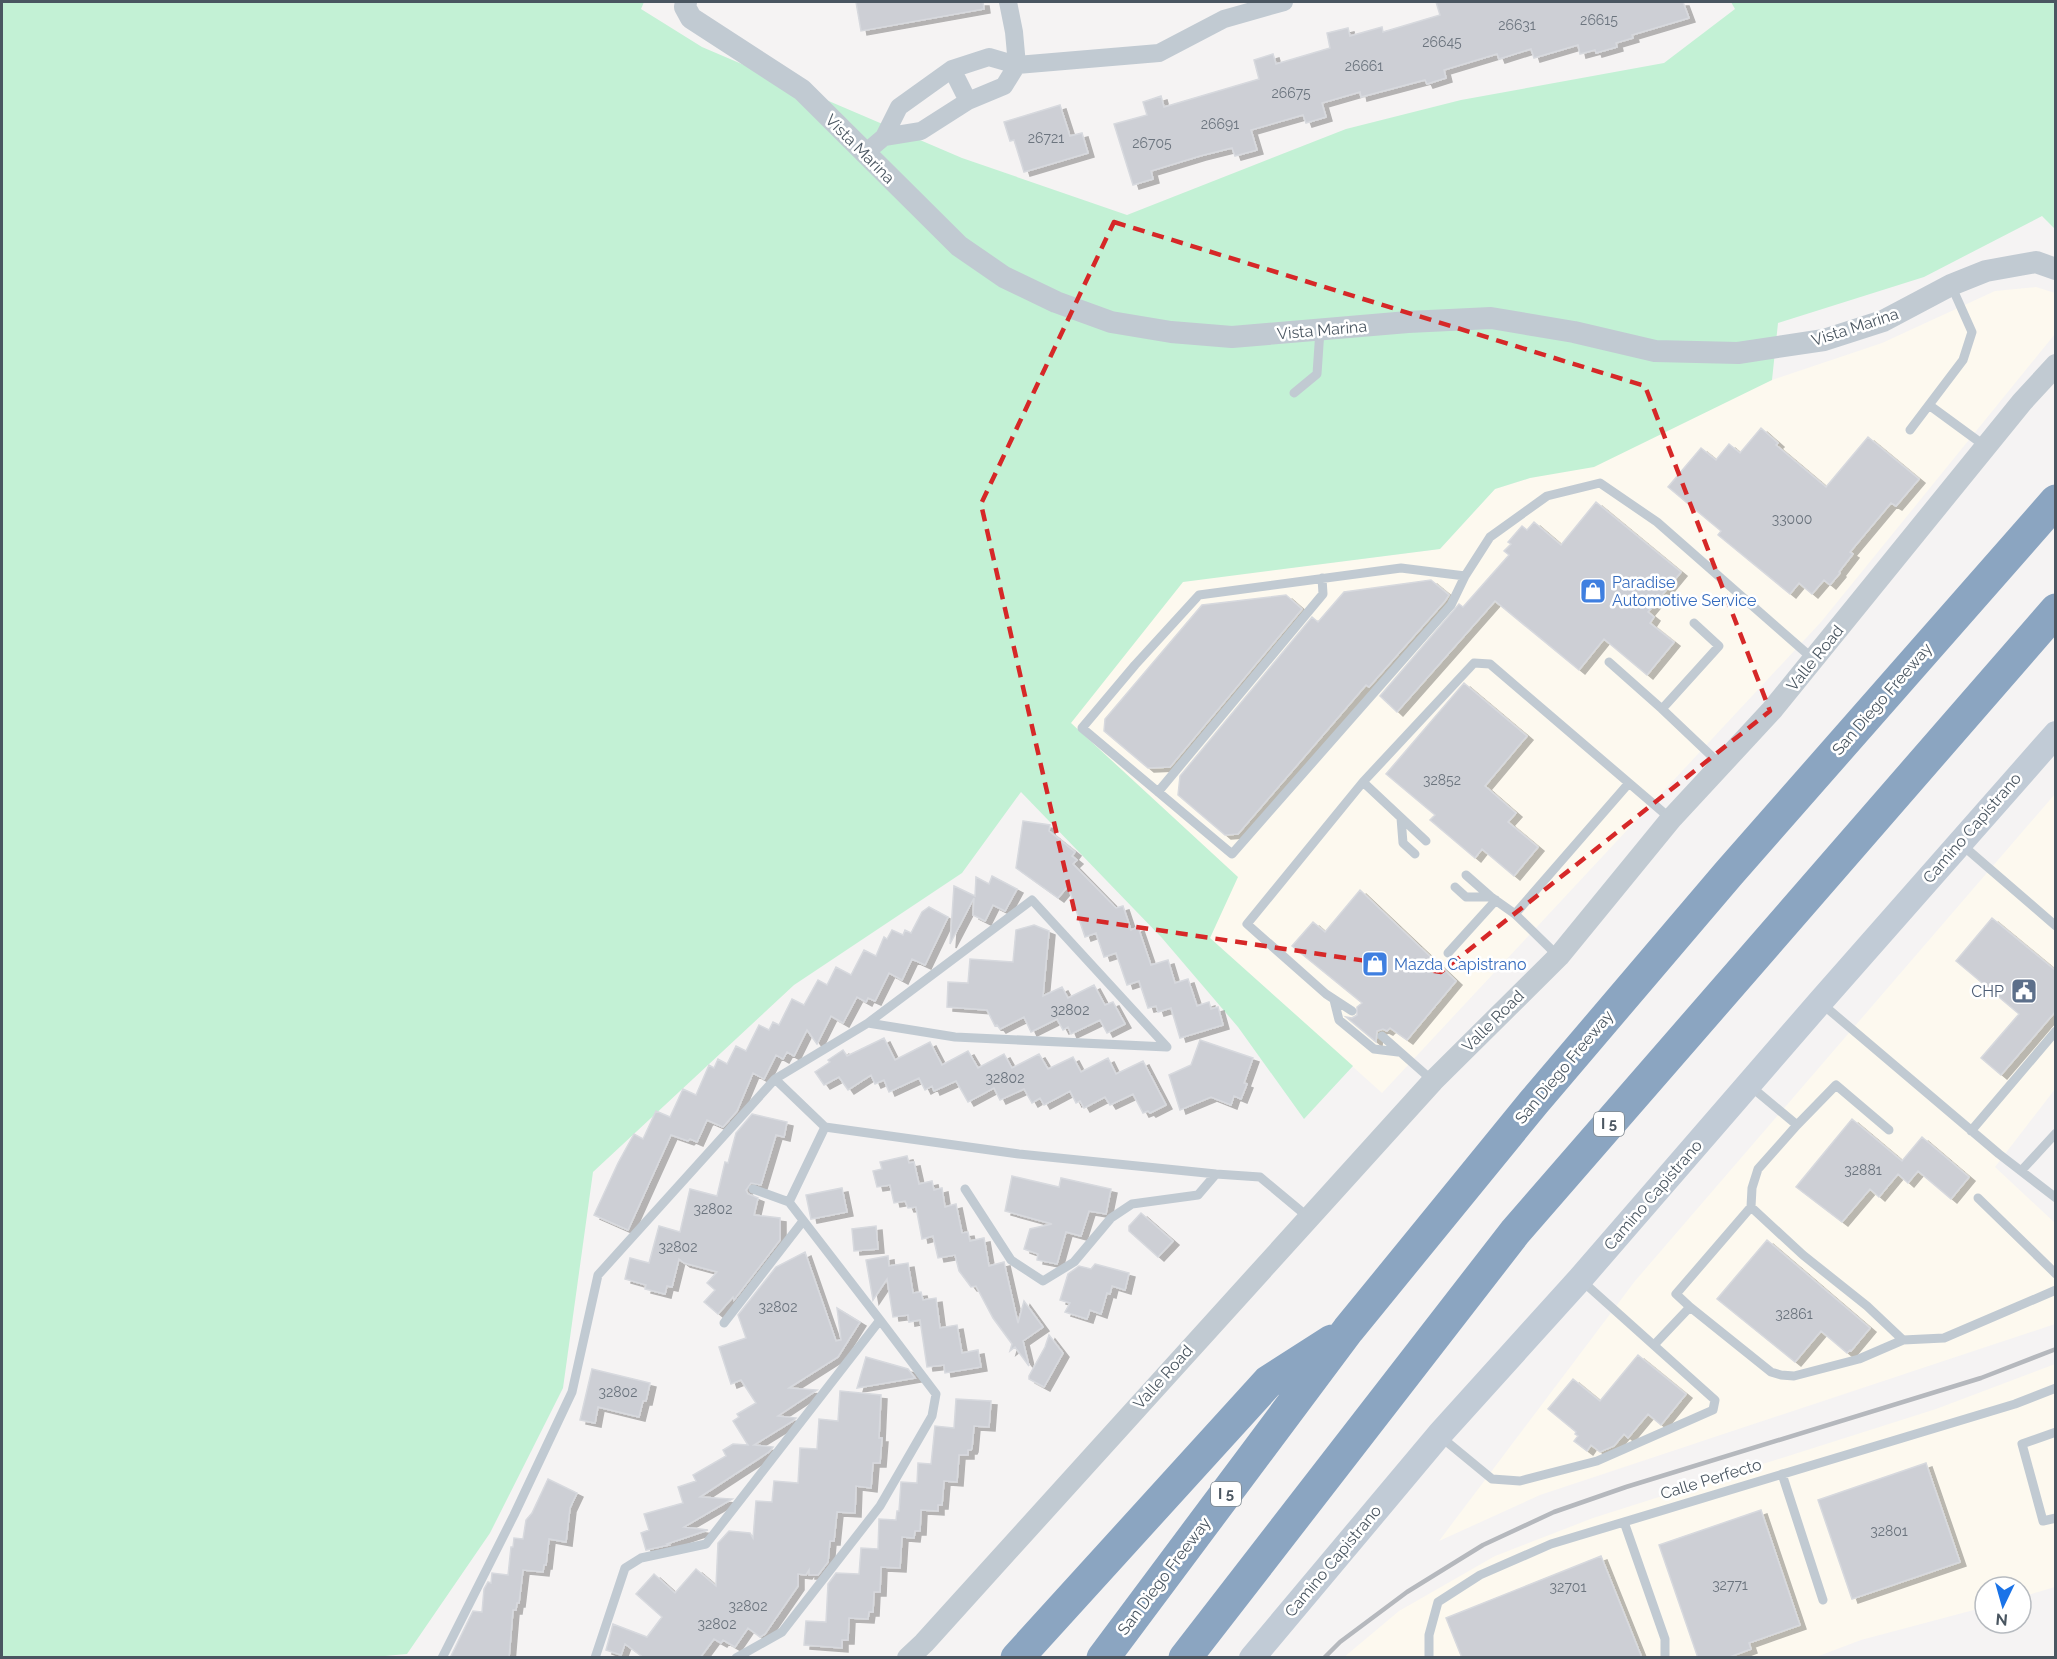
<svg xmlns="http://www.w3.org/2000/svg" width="2057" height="1659" viewBox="0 0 2057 1659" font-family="Raleway,sans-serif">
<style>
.commercial{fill:#fdf9ef}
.green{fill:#c3f1d5}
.building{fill:#cdcfd5;stroke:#d7d9de;stroke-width:1.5;filter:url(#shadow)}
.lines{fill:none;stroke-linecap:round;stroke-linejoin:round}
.service{stroke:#c1cad2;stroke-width:9}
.minor{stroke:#c1cad2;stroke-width:18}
.tertiary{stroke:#c1cad2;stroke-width:22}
.secondary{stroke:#c1cbd6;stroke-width:26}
.motorway{stroke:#8ba5c1;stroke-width:33}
.rail{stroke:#b5b8bd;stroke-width:4.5}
.marked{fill:none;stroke:#d62828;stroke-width:4.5;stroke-dasharray:12 8;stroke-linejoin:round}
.labels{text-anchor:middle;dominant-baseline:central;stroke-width:5;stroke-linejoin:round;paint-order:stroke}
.number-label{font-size:14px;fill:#6b747e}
.shield{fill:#fff;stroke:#808990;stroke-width:1.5}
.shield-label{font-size:15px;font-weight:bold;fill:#4a5661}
.street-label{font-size:16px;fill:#4a5661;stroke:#fff}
.shop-label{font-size:16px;fill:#366cbe;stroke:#fff;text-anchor:start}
.service-label{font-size:16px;fill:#4e5e75;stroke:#fff;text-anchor:end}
</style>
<defs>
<filter id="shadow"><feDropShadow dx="6" dy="4" stdDeviation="0" flood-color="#0004"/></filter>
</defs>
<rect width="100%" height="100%" fill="#f5f3f3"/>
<path class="commercial" d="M 2036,287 L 2055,293 L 2055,334 L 1821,622 L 1382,1093 L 1210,938 L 1070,722 L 1183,581 L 1440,549 L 1495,489 L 1530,478 L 1772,380 L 1882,343 L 1995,291 Z
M 2055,794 L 2055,1089 L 1995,1167 L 2055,1223 L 2055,1324 L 1540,1495 L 1439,1541 L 1635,1281 Z
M 2055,1364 L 2055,1587 L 2021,1597 L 2021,1587 L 1985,1587 L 1985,1607 L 1861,1640 L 1816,1657 L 1343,1658 L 1399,1611 L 1495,1556 L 1593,1518 L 1936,1409 Z"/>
<path class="green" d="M 2,2 L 644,2 L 641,9 L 702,47 L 962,158 L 1127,215 L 1346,129 L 1461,100 L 1664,63 L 1735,9 L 1731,2 L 2055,2 L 2055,229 L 2042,216 L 1924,277 L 1778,323 L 1772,380 L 1594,467 L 1530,478 L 1495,489 L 1440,549 L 1183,582 L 1071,723 L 1238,877 L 1210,938 L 1353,1066 L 1304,1119 L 1238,1027 L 1162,938 L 1021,792 L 962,873 L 794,985 L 593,1172 L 563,1388 L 490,1533 L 407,1654 L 363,1658 L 2,1658 Z"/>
<path class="building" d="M 856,2 L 983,2 L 984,9 L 861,31 Z
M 1436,2 L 1683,2 L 1689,18 L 1632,35 L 1633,38 L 1616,43 L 1617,47 L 1596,53 L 1595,50 L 1580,54 L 1578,45 L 1534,58 L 1531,49 L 1499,59 L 1497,54 L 1444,70 L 1446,78 L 1427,84 L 1425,80 L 1361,97 L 1360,92 L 1322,103 L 1326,117 L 1306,123 L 1303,115 L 1251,130 L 1257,150 L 1235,156 L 1232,148 L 1200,156 L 1151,171 L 1153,179 L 1133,185 L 1114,124 L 1147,115 L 1143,102 L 1161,96 L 1164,107 L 1259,79 L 1254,60 L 1273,54 L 1276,64 L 1330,48 L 1327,33 L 1348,28 L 1350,36 L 1382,27 L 1383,32 L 1440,15 Z
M 1060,105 L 1070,136 L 1082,133 L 1088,153 L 1024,172 L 1014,140 L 1010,141 L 1004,122 Z
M 1761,428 L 1778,443 L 1776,445 L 1826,487 L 1868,437 L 1919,479 L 1896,506 L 1891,503 L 1850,552 L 1853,554 L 1839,572 L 1840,573 L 1830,585 L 1824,580 L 1812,594 L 1799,583 L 1790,594 L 1718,535 L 1721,531 L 1668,487 L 1701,448 L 1716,460 L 1729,444 L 1740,453 Z
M 1596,502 L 1681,572 L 1648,612 L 1654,617 L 1650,623 L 1674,642 L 1647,675 L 1604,639 L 1579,670 L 1495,601 L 1397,712 L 1380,696 L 1459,604 L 1463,607 L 1509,555 L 1504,551 L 1511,544 L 1508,542 L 1522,526 L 1527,530 L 1534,522 L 1561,545 Z
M 1431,580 L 1449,595 L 1445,601 L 1369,687 L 1366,685 L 1238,834 L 1225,835 L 1178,795 L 1180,776 L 1312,617 L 1318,622 L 1344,592 Z
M 1286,595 L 1302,609 L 1170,767 L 1148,768 L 1104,731 L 1105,719 L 1202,605 Z
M 1464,683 L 1527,736 L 1485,786 L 1516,813 L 1508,822 L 1538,847 L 1514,876 L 1482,849 L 1475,858 L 1430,820 L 1435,815 L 1386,774 Z
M 1023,821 L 1050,825 L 1049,831 L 1075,852 L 1072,856 L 1077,860 L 1073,864 L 1116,908 L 1123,906 L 1131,930 L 1138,927 L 1151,965 L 1168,960 L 1175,983 L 1188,979 L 1197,1006 L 1209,1002 L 1211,1009 L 1218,1007 L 1223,1025 L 1180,1038 L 1171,1008 L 1158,1012 L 1156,1006 L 1148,1008 L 1139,981 L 1127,985 L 1116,953 L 1104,957 L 1096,933 L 1085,937 L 1068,886 L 1058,898 L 1016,868 Z
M 992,876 L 1017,889 L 1005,911 L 993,905 L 985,921 L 973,915 L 974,898 L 950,944 L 954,886 L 975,896 L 976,877 L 989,884 Z
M 1360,890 L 1456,981 L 1407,1040 L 1390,1028 L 1387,1031 L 1383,1029 L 1377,1031 L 1376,1042 L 1346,1017 L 1352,1018 L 1357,1015 L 1357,1007 L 1362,1003 L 1292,946 L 1313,922 L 1325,932 Z
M 929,907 L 948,917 L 925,965 L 912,959 L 902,980 L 889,973 L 875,1001 L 868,998 L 866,1002 L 857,997 L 843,1023 L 831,1016 L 817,1044 L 807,1030 L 794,1056 L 787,1052 L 783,1059 L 776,1055 L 764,1079 L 753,1073 L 737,1111 L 723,1127 L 707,1120 L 697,1142 L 690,1139 L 688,1141 L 671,1135 L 628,1230 L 594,1215 L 618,1163 L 634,1134 L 643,1139 L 656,1111 L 670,1117 L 683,1089 L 696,1095 L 709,1065 L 714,1068 L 718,1059 L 727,1064 L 736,1046 L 746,1051 L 759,1025 L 769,1030 L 773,1022 L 779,1025 L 792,999 L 804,1005 L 818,980 L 827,985 L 836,967 L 851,975 L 864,950 L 876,956 L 884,937 L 887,939 L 892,930 L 903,935 L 905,930 L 911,933 L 922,912 Z
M 1992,918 L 2055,970 L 2055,1012 L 2001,1075 L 1981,1058 L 2019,1014 L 1956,961 Z
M 1034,925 L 1049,931 L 1043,996 L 1062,987 L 1068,998 L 1094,985 L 1105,1005 L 1113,1002 L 1125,1024 L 1107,1033 L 1100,1020 L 1071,1034 L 1068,1027 L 1063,1030 L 1057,1019 L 1031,1032 L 1024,1017 L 1000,1029 L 997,1025 L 995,1026 L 987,1010 L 947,1007 L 948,982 L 968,983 L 970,959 L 1013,962 L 1016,930 Z
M 884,1038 L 895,1060 L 930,1042 L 942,1065 L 968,1051 L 978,1068 L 1004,1054 L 1012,1068 L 1039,1054 L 1048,1069 L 1073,1057 L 1081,1072 L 1108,1058 L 1116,1074 L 1143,1061 L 1166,1105 L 1150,1113 L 1148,1111 L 1143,1113 L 1133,1094 L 1110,1105 L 1105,1097 L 1084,1108 L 1080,1101 L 1076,1103 L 1070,1091 L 1044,1105 L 1040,1098 L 1032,1103 L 1024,1089 L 1000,1100 L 994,1088 L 968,1102 L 956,1081 L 934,1091 L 932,1086 L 925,1090 L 919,1078 L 889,1092 L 884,1080 L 875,1084 L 871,1075 L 848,1090 L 839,1077 L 824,1085 L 815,1072 L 830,1062 L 828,1060 L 843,1050 L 847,1056 Z
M 1200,1040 L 1253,1058 L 1244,1083 L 1247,1084 L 1241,1099 L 1234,1096 L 1231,1105 L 1211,1097 L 1180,1110 L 1169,1075 L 1191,1065 Z
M 752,1114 L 787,1122 L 784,1137 L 776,1135 L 761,1185 L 751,1183 L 746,1190 L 748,1194 L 758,1198 L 754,1215 L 780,1218 L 780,1240 L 734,1300 L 733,1297 L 718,1314 L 704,1302 L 715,1290 L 707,1283 L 717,1272 L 684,1263 L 679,1259 L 672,1287 L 667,1286 L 665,1294 L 645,1289 L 646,1285 L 625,1279 L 630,1258 L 649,1263 L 659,1226 L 680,1232 L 690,1189 L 717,1196 L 725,1162 L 728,1163 L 736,1133 Z
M 1852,1119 L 1902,1161 L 1922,1137 L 1969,1177 L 1951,1199 L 1918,1171 L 1908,1183 L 1898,1174 L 1879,1197 L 1870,1189 L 1842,1222 L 1796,1187 Z
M 907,1156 L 909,1163 L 914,1162 L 919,1184 L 932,1181 L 934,1190 L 942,1188 L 945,1207 L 956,1204 L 962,1233 L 968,1232 L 970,1241 L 984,1238 L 989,1266 L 1004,1262 L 1018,1323 L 1024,1301 L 1043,1327 L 1023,1341 L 1029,1366 L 1015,1347 L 1010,1351 L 1012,1344 L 993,1318 L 976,1286 L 971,1287 L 959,1271 L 955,1255 L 938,1258 L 933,1236 L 922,1239 L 916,1207 L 908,1208 L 905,1201 L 894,1203 L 890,1185 L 877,1187 L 873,1171 L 882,1169 L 880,1162 Z
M 1012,1176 L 1059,1187 L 1061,1178 L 1111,1189 L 1106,1214 L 1089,1211 L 1081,1236 L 1066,1232 L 1057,1264 L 1037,1260 L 1038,1254 L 1024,1249 L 1030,1229 L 1052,1224 L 1005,1211 Z
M 842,1188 L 847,1212 L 811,1219 L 806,1195 Z
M 1141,1213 L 1173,1241 L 1158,1257 L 1129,1231 L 1129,1226 Z
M 876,1226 L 878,1249 L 854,1251 L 852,1229 Z
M 1767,1240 L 1870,1328 L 1851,1351 L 1850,1350 L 1847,1353 L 1821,1331 L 1795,1362 L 1717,1299 Z
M 805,1252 L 836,1341 L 841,1340 L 837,1308 L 860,1322 L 838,1357 L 789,1388 L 817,1390 L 778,1416 L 796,1418 L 793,1421 L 754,1445 L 773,1447 L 769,1452 L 700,1497 L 732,1499 L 684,1527 L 708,1530 L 667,1544 L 669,1545 L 646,1550 L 641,1533 L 649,1530 L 644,1514 L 683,1503 L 678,1487 L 696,1481 L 693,1475 L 726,1456 L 723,1450 L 733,1444 L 748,1445 L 733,1421 L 739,1417 L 737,1414 L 756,1403 L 741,1380 L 731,1384 L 719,1347 L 746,1338 L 738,1315 L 776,1267 Z
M 888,1256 L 889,1266 L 908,1263 L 913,1293 L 921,1292 L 923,1300 L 936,1298 L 940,1328 L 957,1325 L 962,1353 L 978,1350 L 981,1367 L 945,1373 L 944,1365 L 927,1367 L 920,1320 L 909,1322 L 908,1315 L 893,1317 L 887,1279 L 873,1300 L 866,1260 Z
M 1095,1264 L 1129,1273 L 1125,1290 L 1112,1286 L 1110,1294 L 1107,1293 L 1101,1314 L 1090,1310 L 1087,1319 L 1065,1312 L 1070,1303 L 1060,1300 L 1068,1274 L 1079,1266 L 1091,1269 Z
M 1049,1335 L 1063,1353 L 1044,1387 L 1029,1379 L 1029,1376 L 1045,1347 Z
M 1638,1355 L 1686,1394 L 1661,1425 L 1648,1414 L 1628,1438 L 1624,1434 L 1614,1446 L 1600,1452 L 1591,1445 L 1587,1451 L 1574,1441 L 1578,1436 L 1575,1434 L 1576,1432 L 1548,1409 L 1573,1379 L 1600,1401 Z
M 866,1357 L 908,1369 L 915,1378 L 857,1388 Z
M 592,1369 L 650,1383 L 646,1401 L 643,1401 L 639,1417 L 598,1407 L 595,1423 L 580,1420 Z
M 840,1391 L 881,1395 L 879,1438 L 882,1438 L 880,1463 L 873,1463 L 871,1488 L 856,1486 L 855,1513 L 837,1512 L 834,1541 L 830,1541 L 828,1562 L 818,1575 L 809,1575 L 809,1570 L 806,1575 L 798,1574 L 798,1586 L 765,1634 L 760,1637 L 748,1628 L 735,1647 L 723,1640 L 721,1643 L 714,1639 L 700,1658 L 644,1658 L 625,1644 L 621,1655 L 606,1650 L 613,1624 L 647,1637 L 662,1617 L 636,1594 L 654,1574 L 675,1593 L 696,1569 L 716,1586 L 718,1543 L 729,1531 L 750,1533 L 753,1538 L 756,1501 L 772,1502 L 774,1481 L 798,1483 L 800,1448 L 817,1449 L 819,1419 L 838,1421 Z
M 956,1399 L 991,1401 L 989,1427 L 974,1426 L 972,1448 L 971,1450 L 968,1450 L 968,1455 L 959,1455 L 957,1482 L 944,1481 L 942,1505 L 938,1505 L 938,1511 L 921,1510 L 920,1531 L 915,1531 L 914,1538 L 902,1537 L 900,1568 L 881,1567 L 880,1592 L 874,1592 L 873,1612 L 869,1612 L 868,1619 L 849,1618 L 848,1640 L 842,1640 L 842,1648 L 804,1645 L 806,1621 L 826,1622 L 828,1584 L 836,1573 L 859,1574 L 861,1548 L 878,1549 L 879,1519 L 896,1520 L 897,1511 L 899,1511 L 901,1482 L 917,1483 L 918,1463 L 931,1464 L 935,1426 L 954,1428 Z
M 1926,1463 L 1960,1562 L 1852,1599 L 1818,1500 Z
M 548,1479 L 577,1493 L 570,1508 L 566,1542 L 549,1539 L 546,1565 L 544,1565 L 543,1572 L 523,1570 L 519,1603 L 517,1603 L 516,1610 L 513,1610 L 509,1658 L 450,1658 L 473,1611 L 482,1612 L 484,1589 L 488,1582 L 491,1583 L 492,1573 L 508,1575 L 511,1547 L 513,1547 L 514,1538 L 523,1539 L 526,1520 L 532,1513 Z
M 1761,1510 L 1800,1625 L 1749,1643 L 1751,1649 L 1727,1658 L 1698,1658 L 1659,1545 Z
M 1601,1556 L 1642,1658 L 1462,1658 L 1446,1618 Z"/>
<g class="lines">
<path class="service" d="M 1294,393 L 1317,374 L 1320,330
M 1929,405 L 1985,446
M 1910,430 L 1963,360 L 1972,332 L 1951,285
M 1465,576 L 1451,605 L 1232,854 L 1082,728 L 1135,665 L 1199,595 L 1401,568 L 1465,576 L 1490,537 L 1547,496 L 1600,483 L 1657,522 L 1812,658
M 1694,623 L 1719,646 L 1662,709 L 1721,765
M 1609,662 L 1662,709
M 1363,782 L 1426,841
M 1158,792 L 1323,594 L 1322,578
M 1401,818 L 1403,843 L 1415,854
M 1961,844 L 2056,926
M 1466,875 L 1491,897 L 1515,914
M 1455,887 L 1466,897 L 1491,897
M 1032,900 L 1167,1047 L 955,1037 L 868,1023 Z
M 1448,953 L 1496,900
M 1558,956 L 1515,914 L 1629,783
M 1334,1000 L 1339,1020 L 1374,1049 L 1398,1052
M 1821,1003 L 1999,1154 L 2056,1198
M 1352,1011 L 1326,994 L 1247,924 L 1363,782 L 1474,663 L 1490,664 L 1671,819
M 1382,1036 L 1433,1081
M 775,1079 L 825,1127
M 1749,1085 L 1797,1125 L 1758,1169 L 1752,1188 L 1751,1207
M 1797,1125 L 1836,1085 L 1889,1130
M 1971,1131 L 2056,1031
M 2021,1171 L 2056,1133
M 753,1189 L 789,1202 L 825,1127 L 1019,1154 L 1216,1174 L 1260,1177 L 1308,1217
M 965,1189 L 1011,1260 L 1043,1281 L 1074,1262 L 1111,1218 L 1132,1204 L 1198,1195 L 1216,1174
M 1978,1198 L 2056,1274
M 789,1202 L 880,1320
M 724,1323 L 803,1221
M 1903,1340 L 1944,1338 L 2056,1290
M 1654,1345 L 1690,1307 L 1676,1294 L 1751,1207 L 1803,1255 L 1867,1306 L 1903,1340 L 1859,1359 L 1794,1376 L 1781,1375 L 1771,1372 L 1690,1307
M 2056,1432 L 2022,1444 L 2043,1521 L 2056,1518
M 1441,1437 L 1492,1479 L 1520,1481 L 1597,1461 L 1713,1410 L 1715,1400 L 1581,1280
M 1782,1474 L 1823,1600
M 1624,1522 L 1665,1639 L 1665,1658
M 442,1658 L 514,1515 L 572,1392 L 598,1275 L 775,1079 L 868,1023
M 595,1658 L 625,1568 L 641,1558 L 706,1544 L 880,1320 L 936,1394 L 932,1416 L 880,1506 L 782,1632 L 736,1658
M 1429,1658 L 1429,1635 L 1438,1602 L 1480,1575 L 1551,1544 L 2015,1404 L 2056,1388"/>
<path class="minor" d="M 1008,2 L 1014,32 L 1017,65
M 952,69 L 968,101
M 884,137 L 921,131 L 968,101 L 1004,86 L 1017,65
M 864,154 L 884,137 L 899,107 L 952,69 L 989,57 L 1017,65 L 1159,53 L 1224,19 L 1284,2"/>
<path class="tertiary" d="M 686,2 L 685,7 L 691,18 L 802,90 L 959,246 L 1004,277 L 1056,302 L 1111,322 L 1171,332 L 1232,337 L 1408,322 L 1491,318 L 1574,332 L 1655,351 L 1738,353 L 1824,340 L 1883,321 L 1951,285 L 1986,271 L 2036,262 L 2056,269
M 908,1658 L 924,1643 L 1433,1081 L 1559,956 L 1671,819 L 1772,710 L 2022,402 L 2056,365"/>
<path class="secondary" d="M 1252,1658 L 1439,1435 L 1580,1279 L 1820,1002 L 2056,734"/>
<path class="motorway" d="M 1017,1658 L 1268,1382 L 1332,1341
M 1103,1658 L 1348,1330 L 1534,1102 L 1729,873 L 2056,501
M 1185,1658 L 1515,1232 L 2056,610"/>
<path class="rail" d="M 1324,1658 L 1340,1642 L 1407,1592 L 1483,1545 L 1554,1512 L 1626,1487 L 1981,1378 L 2056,1349"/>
</g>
<path class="marked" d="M 1114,222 L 1645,386 L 1770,711 L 1441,972 L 1076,918 L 981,504 Z"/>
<defs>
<symbol id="shop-square" viewBox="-11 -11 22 22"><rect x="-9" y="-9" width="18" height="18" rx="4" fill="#3f7fe0" stroke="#fff"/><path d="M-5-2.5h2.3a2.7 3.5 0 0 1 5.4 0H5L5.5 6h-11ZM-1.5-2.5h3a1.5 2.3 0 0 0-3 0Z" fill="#fff"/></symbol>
<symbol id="civic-square" viewBox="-11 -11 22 22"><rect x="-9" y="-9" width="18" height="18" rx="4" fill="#5c6f8a" stroke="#fff"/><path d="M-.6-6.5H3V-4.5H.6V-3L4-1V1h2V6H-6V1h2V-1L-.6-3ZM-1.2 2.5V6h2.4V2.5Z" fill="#fff"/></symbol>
</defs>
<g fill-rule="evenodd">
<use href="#shop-square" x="1578" y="576" width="30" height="30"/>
<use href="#shop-square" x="1360" y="949" width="30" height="30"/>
<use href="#civic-square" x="2009" y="976" width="30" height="30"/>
</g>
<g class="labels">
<g class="number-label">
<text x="1599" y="20">26615</text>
<text x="1517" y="25">26631</text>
<text x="1442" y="42">26645</text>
<text x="1364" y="66">26661</text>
<text x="1291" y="93">26675</text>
<text x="1220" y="124">26691</text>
<text x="1046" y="138">26721</text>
<text x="1152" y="143">26705</text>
<text x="1792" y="519">33000</text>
<text x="1442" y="780">32852</text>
<text x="1070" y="1010">32802</text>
<text x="1005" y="1078">32802</text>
<text x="1863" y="1170">32881</text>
<text x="713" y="1209">32802</text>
<text x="678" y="1247">32802</text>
<text x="778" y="1307">32802</text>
<text x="1794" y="1314">32861</text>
<text x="618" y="1392">32802</text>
<text x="1889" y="1531">32801</text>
<text x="1730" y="1585">32771</text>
<text x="1568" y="1587">32701</text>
<text x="748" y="1606">32802</text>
<text x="717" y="1624">32802</text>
</g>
<g class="shield">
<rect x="1594" y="1112" width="30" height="24" rx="4.5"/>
<rect x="1211" y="1482" width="30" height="24" rx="4.5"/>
</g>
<g class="shield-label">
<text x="1609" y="1124">I 5</text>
<text x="1226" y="1494">I 5</text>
</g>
<g class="street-label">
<text transform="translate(860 149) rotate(45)">Vista Marina</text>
<text transform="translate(1855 327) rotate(-18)">Vista Marina</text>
<text transform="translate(1322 330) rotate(-5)">Vista Marina</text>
<text transform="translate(1815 658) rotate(-51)">Valle Road</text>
<text transform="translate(1882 699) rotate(-49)">San Diego Freeway</text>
<text transform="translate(1972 828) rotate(-49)">Camino Capistrano</text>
<text transform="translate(1493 1021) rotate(-45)">Valle Road</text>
<text transform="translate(1564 1067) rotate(-50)">San Diego Freeway</text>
<text transform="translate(1653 1195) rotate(-49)">Camino Capistrano</text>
<text transform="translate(1163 1377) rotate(-48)">Valle Road</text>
<text transform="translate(1711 1479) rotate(-17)">Calle Perfecto</text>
<text transform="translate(1333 1561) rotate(-50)">Camino Capistrano</text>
<text transform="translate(1164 1576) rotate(-53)">San Diego Freeway</text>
</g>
<g class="shop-label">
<text x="1612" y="582">Paradise<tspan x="1612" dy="18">Automotive Service</tspan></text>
<text x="1394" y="964">Mazda Capistrano</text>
</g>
<g class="service-label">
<text x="2004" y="991">CHP</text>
</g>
</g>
<rect width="2057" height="1659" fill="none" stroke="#4a5661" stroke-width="6"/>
<g transform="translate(2003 1605) rotate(185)"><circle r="28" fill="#ffffff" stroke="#b7bbc0" stroke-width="1.5"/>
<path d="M0-4.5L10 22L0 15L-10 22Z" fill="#1a73e8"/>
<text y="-9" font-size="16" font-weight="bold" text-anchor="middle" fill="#4a5661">N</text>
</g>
</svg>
